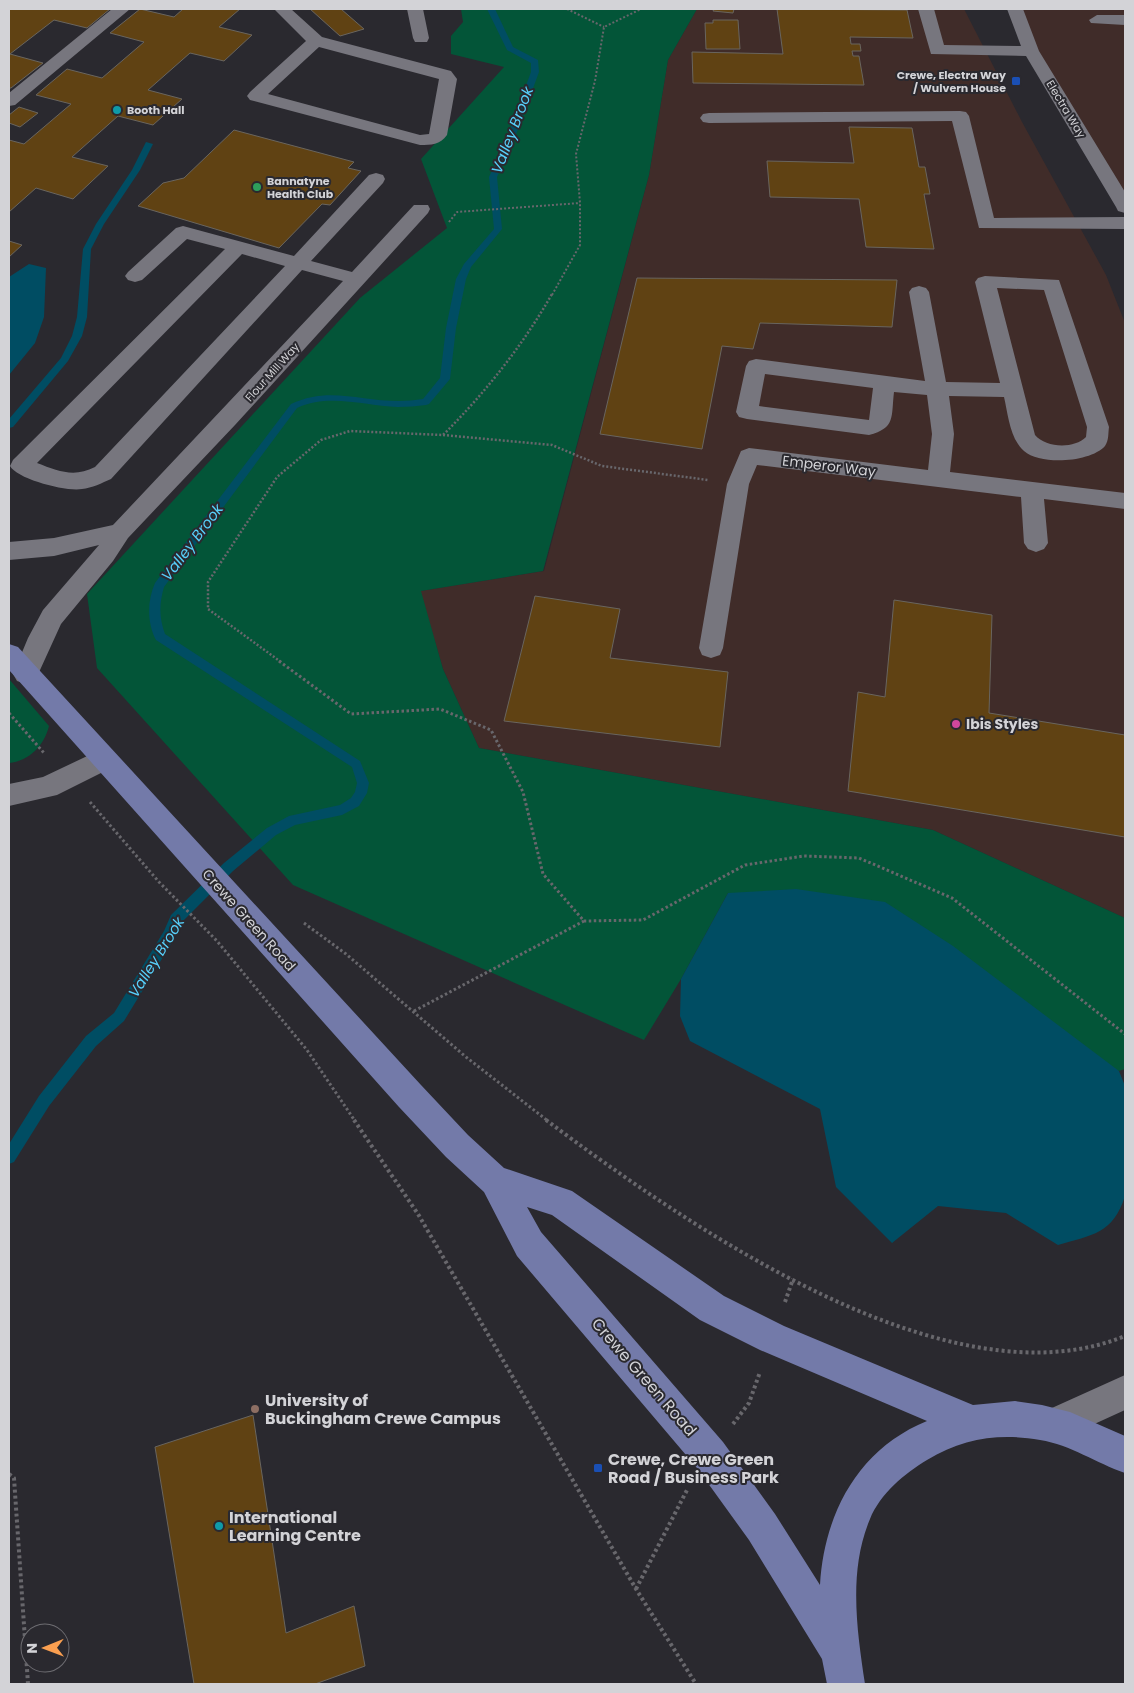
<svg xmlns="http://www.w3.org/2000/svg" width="1134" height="1693" viewBox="0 0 1134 1693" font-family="Poppins,sans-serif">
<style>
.commercial{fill:#402c29}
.green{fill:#035538}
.water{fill:#004d63}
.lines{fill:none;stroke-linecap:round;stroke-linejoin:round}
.stream{fill:#004d63;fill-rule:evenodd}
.building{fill:#604213;stroke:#69655f}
.path-far3{stroke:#68676c;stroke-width:2;stroke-dasharray:2 2;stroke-linecap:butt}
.path-far2{stroke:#68676c;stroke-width:2.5;stroke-dasharray:2 2;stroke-linecap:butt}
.path-far1{stroke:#68676c;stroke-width:3;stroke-dasharray:2.5 2.5;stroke-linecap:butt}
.path{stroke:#68676c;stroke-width:4;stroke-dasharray:3 3;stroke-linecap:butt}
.minor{fill:#77767e;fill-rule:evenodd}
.major{fill:#737aa9;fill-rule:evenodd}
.transit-dot{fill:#1a4fb4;stroke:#2a292f;stroke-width:2}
.culture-dot{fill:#0f9aa8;stroke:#2a292f;stroke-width:2}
.leisure-dot{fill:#2e9e5b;stroke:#2a292f;stroke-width:2}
.hotel-dot{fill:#d1479c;stroke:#2a292f;stroke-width:2}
.education-dot{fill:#8d6e63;stroke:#2a292f;stroke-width:2}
.labels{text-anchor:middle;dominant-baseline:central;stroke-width:4;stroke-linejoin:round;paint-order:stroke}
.far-poi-label{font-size:11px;font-weight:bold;fill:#d3d3d7;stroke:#2a292f;text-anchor:start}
.far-street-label{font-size:11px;fill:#d3d3d7;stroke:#2a292f}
.street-label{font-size:14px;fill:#d3d3d7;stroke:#2a292f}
.poi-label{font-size:14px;font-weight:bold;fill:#d3d3d7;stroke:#2a292f;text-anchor:start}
.water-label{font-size:15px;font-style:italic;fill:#57d0fb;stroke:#2a292f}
.near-street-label{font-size:16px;fill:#d3d3d7;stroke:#2a292f}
.near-poi-label{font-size:16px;font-weight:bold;fill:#d3d3d7;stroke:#2a292f;text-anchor:start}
</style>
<rect width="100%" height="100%" fill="#2a292f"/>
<path class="commercial" d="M 697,9 L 964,9 L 1022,122 L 1106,275 L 1125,323 L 1125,918 L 933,830 L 479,748 L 443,669 L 420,591 L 544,571 L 649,175 L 668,60 Z
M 1015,9 L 1125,9 L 1125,207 L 1031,51 Z"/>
<path class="green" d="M 461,9 L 697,9 L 668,60 L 649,175 L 543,571 L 421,591 L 443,669 L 479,748 L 933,830 L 1125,918 L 1125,1069 L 1119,1071 L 728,893 L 681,979 L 644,1040 L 293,885 L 97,668 L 87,594 L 360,298 L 447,228 L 421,159 L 504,67 L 451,54 L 451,36 L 463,22 Z
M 9,679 L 49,726 C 44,746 29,761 9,763 Z"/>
<path class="water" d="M 29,264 L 46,268 L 44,317 L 35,343 L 9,375 L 9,277 Z
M 796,889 L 885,902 L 953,946 L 1119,1071 L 1125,1086 L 1125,1196 C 1113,1234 1092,1235 1058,1245 L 1006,1213 L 938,1206 L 892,1243 L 836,1187 L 820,1109 L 690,1041 L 680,1016 L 681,979 L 728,893 Z"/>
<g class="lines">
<path class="stream" d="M 487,9 L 495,9 L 513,47 L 538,60 L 539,72 L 514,140 L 497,177 L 502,229 L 471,267 L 466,279 L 456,328 L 450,379 L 429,404 L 426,405 C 417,406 408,407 398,407 C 364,406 330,393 297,408 L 164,587 C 159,604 159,618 165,634 L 360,761 L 369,783 L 367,793 L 359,806 L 342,815 L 295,825 L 276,835 L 233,871 L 181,923 L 174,939 L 124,1021 L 96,1046 L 49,1106 L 14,1162 L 9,1164 L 9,1144 L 39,1096 L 86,1036 L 114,1013 L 164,931 L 171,915 L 224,863 L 267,828 L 289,816 L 340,805 L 351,798 L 355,792 L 357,783 L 352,767 L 156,640 C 147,623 147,601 155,583 L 291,404 C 328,386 360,401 399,401 C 407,401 415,400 423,399 L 440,378 L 446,328 L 456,279 L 464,264 L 494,229 L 489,177 L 506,140 L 531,72 L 531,63 L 507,50 Z
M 146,142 L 153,144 L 140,170 L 104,224 L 91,249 L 87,317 L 82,336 L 68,361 L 13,427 L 9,428 L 9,419 L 61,358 L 72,336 L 77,317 L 83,249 L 96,224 L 132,170 Z"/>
</g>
<path class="building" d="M 9,9 L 110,9 L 87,28 L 54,20 L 10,54 L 43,63 L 11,88 L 9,88 L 9,11 L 11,9 Z
M 140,9 L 174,17 L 183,9 L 240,9 L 219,27 L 252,35 L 224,61 L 190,53 L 148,90 L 182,99 L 153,125 L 118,116 L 72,157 L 108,166 L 73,199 L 36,188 L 9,212 L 9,140 L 24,144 L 71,104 L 36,95 L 67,69 L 102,78 L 144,42 L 110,33 Z
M 310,9 L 341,9 L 364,29 L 340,36 Z
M 714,9 L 734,9 L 733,13 L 713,11 Z
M 777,9 L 907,10 L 913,38 L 850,37 L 851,44 L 860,44 L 861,51 L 852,51 L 853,56 L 859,56 L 864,85 L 693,83 L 692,52 L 783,54 Z
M 713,20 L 738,20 L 740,49 L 706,49 L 705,23 L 713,23 Z
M 19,107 L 38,113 L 20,127 L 9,123 L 9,115 Z
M 849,127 L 912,128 L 919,167 L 925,167 L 930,194 L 924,194 L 934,249 L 866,247 L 859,199 L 770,197 L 767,161 L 854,163 Z
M 234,130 L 354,162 L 348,168 L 361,171 L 330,205 L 322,204 L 279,248 L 138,206 L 163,183 L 184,178 Z
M 9,241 L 22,245 L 9,257 Z
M 637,278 L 897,280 L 892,327 L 760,323 L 753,349 L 722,346 L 702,449 L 600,434 Z
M 535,596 L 620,609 L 610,658 L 728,672 L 720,747 L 504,721 Z
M 894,600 L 992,615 L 989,713 L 1125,735 L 1125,837 L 848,791 L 858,692 L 885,697 Z
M 253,1415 L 286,1633 L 354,1606 L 365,1666 L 315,1684 L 194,1684 L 155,1447 Z"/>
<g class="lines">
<path class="path-far3" d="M 567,9 L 604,27
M 449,222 L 457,212 L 580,203
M 552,295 L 580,245 L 580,203 L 576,154 L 595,81 L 604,27 L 641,9"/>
<path class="path-far2" d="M 443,435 L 552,445 L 602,466 L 708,480
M 281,662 L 208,609 L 208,582 L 277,477 L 321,440 L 350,431 L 443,435 C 485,393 523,345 552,294"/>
<path class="path-far1" d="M 279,661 L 351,714 L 440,709 L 491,730 L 523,792 L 543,874 L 584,921 L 643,920 L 745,865 L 804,856 L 859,858 L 952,898 L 1125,1034
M 9,713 L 44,753
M 90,802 L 159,882 L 217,941 L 307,1050 L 355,1121
M 304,923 L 346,954 L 466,1057 L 548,1121
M 414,1011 L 584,921"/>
<path class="path" d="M 354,1120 L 418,1214 L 636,1589 L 696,1684
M 546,1120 C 683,1222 947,1409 1125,1336
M 785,1302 L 793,1279
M 733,1424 L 749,1403 L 760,1372
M 9,1474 L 14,1478 L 28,1684
M 636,1589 L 687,1490"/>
<path class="minor" d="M 112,9 L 130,9 L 15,105 L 9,106 L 9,93 Z
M 274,9 L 291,9 L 322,37 L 451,71 L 457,79 L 447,135 C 440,145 431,145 420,145 L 250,100 L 247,96 L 250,92 L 306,41 ZM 319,47 L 439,79 L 429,134 L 420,135 L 268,94 Z
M 407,9 L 423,9 L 429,38 L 427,42 L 415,42 L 413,38 Z
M 918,9 L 934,9 L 944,45 L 1021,46 L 1007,9 L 1023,9 L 1039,51 L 1125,192 L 1125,213 L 1118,211 L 1116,207 L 1026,56 L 931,54 Z
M 1097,15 L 1125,15 L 1125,25 L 1091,23 L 1089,20 Z
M 960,111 L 966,112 L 969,116 L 994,218 L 1125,217 L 1125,229 L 979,228 L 952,121 L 709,123 L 703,122 L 700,118 L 703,114 L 709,113 Z
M 376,173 L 383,175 L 385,179 L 383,183 L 311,261 L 352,272 L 414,205 L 428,205 L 430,209 L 428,213 L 235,425 L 128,538 L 113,561 L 61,624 L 35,681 L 26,684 L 17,681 L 13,674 L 28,638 L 43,610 L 99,545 L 54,556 L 9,560 L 9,542 L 54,538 L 113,525 L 343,281 L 302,270 L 111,479 C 102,483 92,488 82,489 C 66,492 17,479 10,466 L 13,460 L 225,249 L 187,239 L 142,280 L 135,282 L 128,280 L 125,276 L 128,272 L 176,228 L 183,226 L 294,256 L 369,175 ZM 242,254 L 285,266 L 95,467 C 74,478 58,471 37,463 Z
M 985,276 L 1059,280 L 1109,427 C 1108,434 1109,440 1105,446 C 1091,462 1041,466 1024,451 C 1010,439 1008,414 1004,397 L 949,396 L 954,434 L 950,472 L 1125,493 L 1125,509 L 1044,499 L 1048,543 L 1044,549 L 1036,552 L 1028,549 L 1024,543 L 1021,497 L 757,465 L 749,484 L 723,648 L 720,655 L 711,658 L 702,655 L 699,648 L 727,484 L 741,451 L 749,448 L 928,470 L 932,434 L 927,395 L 894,392 C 891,417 896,428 869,435 L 747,419 L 739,417 L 736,412 L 746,366 L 749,361 L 756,359 L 925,381 L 909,292 L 912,288 L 919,286 L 926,288 L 929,292 L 946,382 L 1000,383 L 975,282 L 978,278 ZM 997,288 L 1044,290 L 1087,427 L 1086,437 C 1074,449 1046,448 1035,435 ZM 765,374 L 873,388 L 869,420 L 759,406 Z
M 102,749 L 111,752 L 115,760 L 111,768 L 57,795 L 9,806 L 9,784 L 43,777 Z
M 1125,1375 L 1125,1410 L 1055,1442 L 1043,1436 L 1037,1424 L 1043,1412 Z"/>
<path class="major" d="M 9,644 L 18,647 L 421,1085 L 468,1135 L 504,1168 L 572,1191 L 724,1296 L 784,1326 L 973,1405 L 1015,1401 L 1042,1405 L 1070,1412 L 1125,1436 L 1125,1473 C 1096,1463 1071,1445 1040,1440 C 1000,1433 963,1438 927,1460 C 905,1473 880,1494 870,1519 C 848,1571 857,1631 865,1684 L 827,1684 L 822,1659 L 749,1540 L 697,1468 L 517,1256 L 484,1192 L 446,1157 L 399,1107 L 9,670 ZM 527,1207 L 552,1215 L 700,1320 L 760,1350 L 927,1421 C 858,1449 824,1514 820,1585 L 775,1514 L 723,1442 L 541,1232 Z"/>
</g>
<g class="transit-dot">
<rect x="1011" y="76" width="10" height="10" rx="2.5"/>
<rect x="593" y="1463" width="10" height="10" rx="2.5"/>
</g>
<g class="culture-dot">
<circle cx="117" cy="110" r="5"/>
<circle cx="219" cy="1526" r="5"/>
</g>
<circle class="leisure-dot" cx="257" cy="187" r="5"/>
<circle class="hotel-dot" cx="956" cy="724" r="5"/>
<circle class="education-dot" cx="255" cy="1409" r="5"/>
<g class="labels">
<g class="far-poi-label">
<text x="1006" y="75" text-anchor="end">Crewe, Electra Way<tspan x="1006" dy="13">/ Wulvern House</tspan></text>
<text x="127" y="110">Booth Hall</text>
<text x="267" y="181">Bannatyne<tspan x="267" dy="13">Health Club</tspan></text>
</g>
<g class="far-street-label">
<text transform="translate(1066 109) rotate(59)">Electra Way</text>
<text transform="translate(272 372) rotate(-48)">Flour Mill Way</text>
</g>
<g class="street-label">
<text transform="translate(829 466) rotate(7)">Emperor Way</text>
<text transform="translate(249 920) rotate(48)">Crewe Green Road</text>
</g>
<g class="poi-label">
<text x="966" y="724">Ibis Styles</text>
</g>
<g class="water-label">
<text transform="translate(512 130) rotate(-69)">Valley Brook</text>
<text transform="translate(192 542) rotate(-53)">Valley Brook</text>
<text transform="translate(156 957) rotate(-58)">Valley Brook</text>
</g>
<g class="near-street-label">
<text transform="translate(644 1377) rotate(49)">Crewe Green Road</text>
</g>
<g class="near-poi-label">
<text x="265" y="1400">University of<tspan x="265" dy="18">Buckingham Crewe Campus</tspan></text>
<text x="608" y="1459">Crewe, Crewe Green<tspan x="608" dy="18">Road / Business Park</tspan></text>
<text x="229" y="1517">International<tspan x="229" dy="18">Learning Centre</tspan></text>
</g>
</g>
<rect width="1134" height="1693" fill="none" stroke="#d3d3d7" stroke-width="20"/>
<g transform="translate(45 1648) rotate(269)"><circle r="24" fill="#2a292f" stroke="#6e6d72"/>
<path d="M0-4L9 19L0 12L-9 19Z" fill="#fa9f50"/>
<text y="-8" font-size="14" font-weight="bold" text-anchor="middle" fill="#d3d3d7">N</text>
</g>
</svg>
